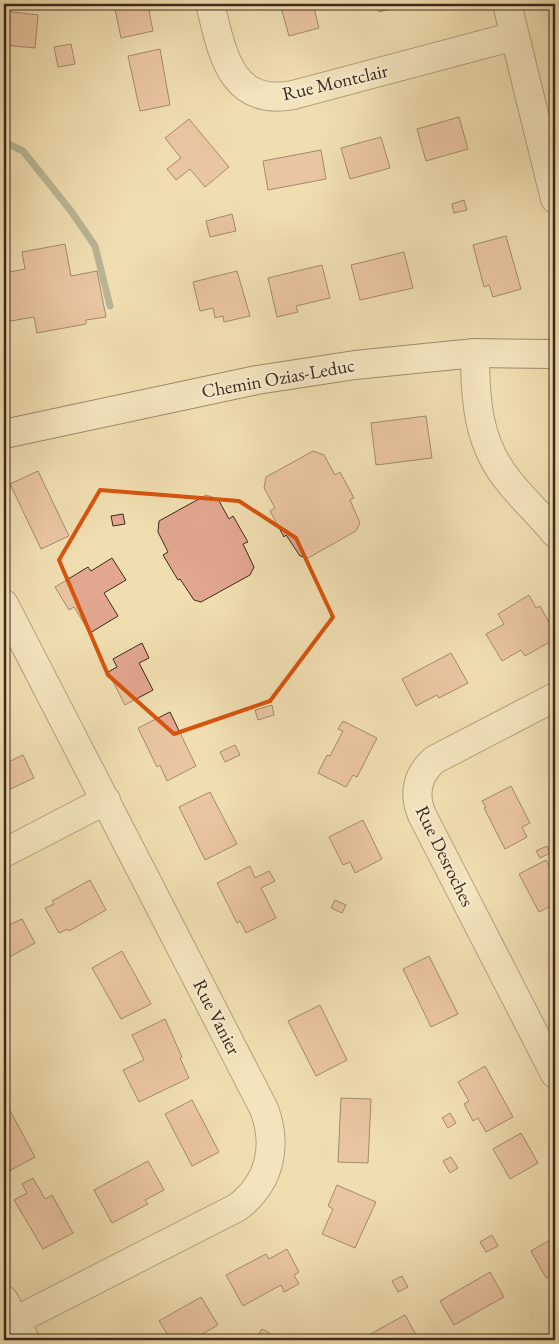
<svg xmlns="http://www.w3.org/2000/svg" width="559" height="1344" viewBox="0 0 559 1344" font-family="'EB Garamond',serif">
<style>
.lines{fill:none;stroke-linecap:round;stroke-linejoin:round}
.stream{stroke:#758171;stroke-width:7}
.building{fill:#e2a78f;stroke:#3d291c}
.street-casing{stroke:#6a5641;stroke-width:30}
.secondary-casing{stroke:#3d291c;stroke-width:30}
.street{stroke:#f5eacc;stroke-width:28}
.secondary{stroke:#f5eacc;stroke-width:28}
.marked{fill:none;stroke:#d7540e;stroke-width:4;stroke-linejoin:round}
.labels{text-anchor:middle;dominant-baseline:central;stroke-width:4.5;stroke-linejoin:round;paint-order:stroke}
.street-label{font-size:19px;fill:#3d291c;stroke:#f5eacc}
</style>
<rect width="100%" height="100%" fill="#f0deb1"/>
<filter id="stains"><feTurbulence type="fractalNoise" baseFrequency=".004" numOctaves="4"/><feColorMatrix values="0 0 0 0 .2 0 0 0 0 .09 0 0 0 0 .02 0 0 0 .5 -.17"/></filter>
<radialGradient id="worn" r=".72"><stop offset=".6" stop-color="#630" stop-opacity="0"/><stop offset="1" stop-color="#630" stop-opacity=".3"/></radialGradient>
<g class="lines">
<path class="stream" d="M 4,142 L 23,151 L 71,211 L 95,246 L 110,306"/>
</g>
<path class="building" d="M 114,4 L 150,4 L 151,10 L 149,11 L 153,31 L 121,38 Z
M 280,4 L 313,4 L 319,28 L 289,36 Z
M 377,4 L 428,4 L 406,9 L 405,5 L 379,12 Z
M 4,11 L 38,15 L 35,48 L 4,45 Z
M 71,44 L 75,64 L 58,67 L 54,47 Z
M 160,49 L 170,105 L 140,111 L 128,56 Z
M 459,117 L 468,149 L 426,161 L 417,129 Z
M 189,119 L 229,167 L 205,187 L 190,169 L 176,180 L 167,169 L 181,158 L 165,138 Z
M 381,137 L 390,168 L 350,179 L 341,148 Z
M 321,150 L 326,179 L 268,190 L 263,161 Z
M 464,200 L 467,210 L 454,213 L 452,204 Z
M 232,214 L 236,231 L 210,237 L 206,221 Z
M 506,236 L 521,289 L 493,297 L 489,285 L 484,287 L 473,245 Z
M 65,244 L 71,276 L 97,271 L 106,317 L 86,320 L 86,324 L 37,333 L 34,317 L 5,322 L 4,273 L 25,269 L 22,252 Z
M 404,252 L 413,288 L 360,300 L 351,265 Z
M 322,265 L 330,298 L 296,306 L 298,312 L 277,317 L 268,278 Z
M 237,271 L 250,316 L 224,322 L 223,316 L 215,318 L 213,308 L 200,311 L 193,282 Z
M 426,416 L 432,458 L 376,465 L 371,423 Z
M 313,451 L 324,455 L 335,475 L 340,472 L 354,498 L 350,500 L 360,523 L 356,531 L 308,558 L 300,556 L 286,535 L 284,537 L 270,511 L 275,508 L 264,488 L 266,477 Z
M 38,471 L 69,536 L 41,549 L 10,484 Z
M 206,495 L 218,499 L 229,519 L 233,516 L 248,542 L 243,544 L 254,567 L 250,575 L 201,602 L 194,600 L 180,579 L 178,580 L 163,555 L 168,552 L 158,532 L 159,521 Z
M 123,514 L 125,524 L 113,526 L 111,516 Z
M 112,558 L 126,580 L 104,593 L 118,616 L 90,633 L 74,607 L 69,610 L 55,587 L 88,567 L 91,571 Z
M 529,595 L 536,608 L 540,606 L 555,633 L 555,639 L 525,656 L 521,650 L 502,661 L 486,634 L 504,624 L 498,614 Z
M 142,643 L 149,658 L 139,663 L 153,690 L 125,705 L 108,672 L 117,667 L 113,659 Z
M 451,653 L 468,683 L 439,698 L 437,695 L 416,706 L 402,679 Z
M 272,705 L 274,715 L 258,720 L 255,710 Z
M 170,712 L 196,766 L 167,781 L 160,765 L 157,767 L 138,728 Z
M 343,721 L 377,738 L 357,777 L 353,775 L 346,787 L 318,773 L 327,755 L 330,756 L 343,731 L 338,729 Z
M 235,745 L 240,755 L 225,762 L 220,752 Z
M 23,755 L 34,778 L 4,792 L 4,764 Z
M 511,786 L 530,823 L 522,827 L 527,837 L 505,849 L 484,808 L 486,807 L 482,801 Z
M 210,792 L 237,844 L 205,860 L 179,807 Z
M 363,820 L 382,859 L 355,873 L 350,862 L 343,865 L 329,837 Z
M 547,846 L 550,853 L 540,858 L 536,851 Z
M 546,860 L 555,877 L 555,904 L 539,912 L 519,874 Z
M 250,866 L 255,878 L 269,871 L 275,881 L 261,888 L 276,918 L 246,933 L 240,921 L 237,923 L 217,883 Z
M 90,880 L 106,910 L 69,931 L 68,929 L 59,933 L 45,908 L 54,904 L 52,901 Z
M 335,900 L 346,905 L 342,913 L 331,908 Z
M 22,919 L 35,943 L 4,960 L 4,927 Z
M 122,951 L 151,1004 L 121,1019 L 92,968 Z
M 429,956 L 458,1014 L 431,1027 L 403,969 Z
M 320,1005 L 347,1060 L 316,1076 L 288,1021 Z
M 165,1019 L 182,1057 L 180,1058 L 189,1078 L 139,1102 L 123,1070 L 144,1060 L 132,1035 Z
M 485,1066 L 513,1117 L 486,1132 L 478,1118 L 473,1121 L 464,1104 L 469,1101 L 458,1082 Z
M 341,1098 L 371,1099 L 368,1163 L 338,1162 Z
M 192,1100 L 219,1152 L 192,1166 L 165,1114 Z
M 7,1105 L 35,1157 L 4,1174 L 4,1106 Z
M 450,1113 L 456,1123 L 448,1128 L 442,1118 Z
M 521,1133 L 538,1163 L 510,1179 L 493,1149 Z
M 451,1157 L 458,1168 L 450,1173 L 443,1161 Z
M 148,1161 L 164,1190 L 145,1200 L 148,1204 L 112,1223 L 94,1190 Z
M 33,1178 L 45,1199 L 52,1195 L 73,1233 L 43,1249 L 14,1200 L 27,1193 L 22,1184 Z
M 337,1185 L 376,1202 L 355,1248 L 322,1234 L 333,1209 L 328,1206 Z
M 492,1235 L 498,1246 L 486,1252 L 480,1242 Z
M 555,1237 L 555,1273 L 546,1278 L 531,1251 Z
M 287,1249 L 299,1272 L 294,1275 L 299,1284 L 284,1292 L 281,1285 L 243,1306 L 226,1275 L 266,1254 L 269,1259 Z
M 490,1272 L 504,1297 L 454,1325 L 440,1301 Z
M 402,1276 L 408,1287 L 398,1292 L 392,1281 Z
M 201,1297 L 218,1325 L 192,1340 L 171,1340 L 159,1321 Z
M 405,1315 L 419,1340 L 367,1340 L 365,1337 Z
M 262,1329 L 271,1334 L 267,1340 L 257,1337 Z"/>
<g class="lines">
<defs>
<path id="street" d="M 210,4 C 222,50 229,107 293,95 L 515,36
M 507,4 L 555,199
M 475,353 C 475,401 478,446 511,484 C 525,501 541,516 555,533
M 4,604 L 264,1109 C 278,1146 270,1182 238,1207 L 15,1321
M 555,697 L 434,760 C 417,775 413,794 422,815 L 555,1074
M 4,853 L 106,800
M 4,1300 L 25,1340"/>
<path id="secondary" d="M 4,434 L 257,380 L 355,365 L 475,353 L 555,354"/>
</defs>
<use href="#street" class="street-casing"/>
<use href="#secondary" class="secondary-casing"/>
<use href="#street" class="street"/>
<use href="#secondary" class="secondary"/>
</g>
<path d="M0 0H559V1344H0ZM 100,490 L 239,501 L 296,538 L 333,617 L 270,701 L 174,734 L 108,675 L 59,560 Z" fill="#f0deb1" fill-opacity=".55" fill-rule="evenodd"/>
<path class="marked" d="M 100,490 L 239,501 L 296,538 L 333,617 L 270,701 L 174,734 L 108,675 L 59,560 Z"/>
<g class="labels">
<g class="street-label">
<text transform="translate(335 82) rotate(-13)">Rue Montclair</text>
<text transform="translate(278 378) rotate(-10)">Chemin Ozias-Leduc</text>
<text transform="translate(445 856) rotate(64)">Rue Desroches</text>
<text transform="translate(217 1017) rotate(63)">Rue Vanier</text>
</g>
</g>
<rect width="559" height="1344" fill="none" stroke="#f0deb1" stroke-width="20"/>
<rect x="5" y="5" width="549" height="1334" fill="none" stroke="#3d291c" stroke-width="2.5"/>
<rect x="10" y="10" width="539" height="1324" fill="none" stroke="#3d291c"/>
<rect width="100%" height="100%" filter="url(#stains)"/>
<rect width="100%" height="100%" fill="url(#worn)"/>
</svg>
